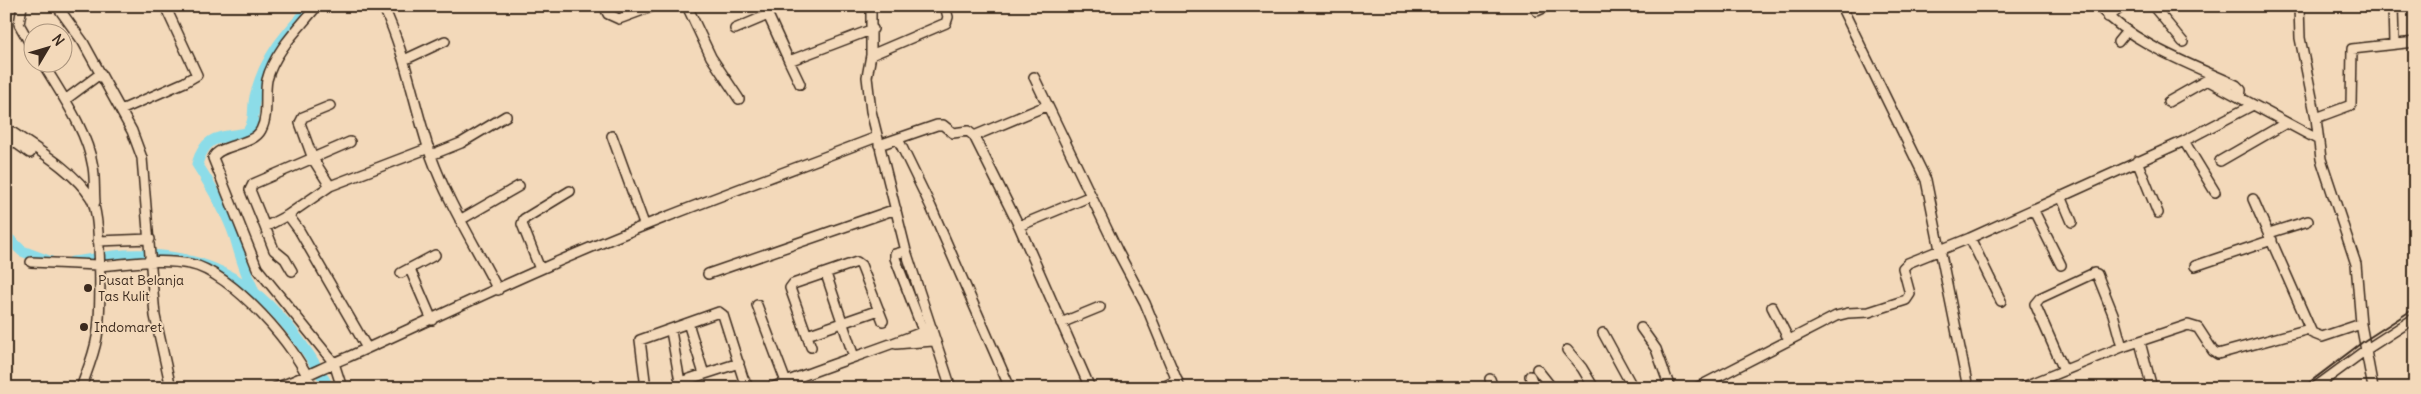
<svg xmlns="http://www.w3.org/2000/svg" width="2421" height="394" viewBox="0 0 2421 394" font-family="Delius,sans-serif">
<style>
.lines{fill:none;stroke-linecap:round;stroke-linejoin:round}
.river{stroke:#8cdce8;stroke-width:11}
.minor-casing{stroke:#3b2a1e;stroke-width:12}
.minor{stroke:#f3d9ba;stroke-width:9}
.rail{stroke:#3b2a1e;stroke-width:2}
.poi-dot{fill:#3b2a1e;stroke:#f3d9ba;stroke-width:2}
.labels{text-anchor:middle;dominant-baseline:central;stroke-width:4;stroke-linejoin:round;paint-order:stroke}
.poi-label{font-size:14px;fill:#3b2a1e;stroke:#f3d9ba;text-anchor:start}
</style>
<rect width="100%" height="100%" fill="#f3d9ba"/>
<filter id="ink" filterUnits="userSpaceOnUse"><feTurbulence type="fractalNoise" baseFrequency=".02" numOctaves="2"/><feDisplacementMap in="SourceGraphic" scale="10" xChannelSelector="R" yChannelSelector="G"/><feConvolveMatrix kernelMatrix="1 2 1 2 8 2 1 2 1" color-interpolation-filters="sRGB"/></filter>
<g filter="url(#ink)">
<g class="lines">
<path class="river" d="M 6,236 L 22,251 L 51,262
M 72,262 C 90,260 108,256 125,255 C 228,250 282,303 329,388
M 253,289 C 245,272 240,255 235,237 C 227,212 211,186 197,164 C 206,134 220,138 247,133 C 257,119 251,108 256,93 C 265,57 287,32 312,6"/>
<defs>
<path id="minor" d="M 22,6 L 19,24 L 32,47
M 57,6 L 83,42 L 132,131 L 142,158 L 155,316 L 171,388
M 317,6 C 299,28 274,52 267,80 C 264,95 269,115 261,130 C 253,146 219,144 213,158 L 257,268 L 334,363 L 342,388
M 383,6 C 406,54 414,106 431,156 C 448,203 475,245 498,290
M 604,6 L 608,14 L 619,19 L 654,6
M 687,6 L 711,57 L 739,99
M 764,6 L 789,61 L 873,29
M 871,6 L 871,55 L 867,77 L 871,111 L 906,251 L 951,388
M 1535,6 L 1537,11 L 1548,6
M 1841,6 L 1926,180 L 1968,388
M 2098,6 C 2135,45 2188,63 2236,85 L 2241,90 L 2240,98
M 2153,6 L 2183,42
M 2299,6 L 2300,38 L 2316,118 L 2321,159 L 2356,264 L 2361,324 L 2373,388
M 2393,6 L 2394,44
M 2108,17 L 2123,6
M 735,29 L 768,15
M 2118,42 L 2127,31
M 871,55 L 946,23 L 948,17 L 945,6
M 404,60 L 445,41
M 789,61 L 800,84
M 42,62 C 61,94 87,130 93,167 C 95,179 94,191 95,202
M 1034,77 L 1117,250 L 1145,303 L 1180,388
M 65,100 L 100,74
M 2168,102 L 2207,80 L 2317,139
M 330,106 L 303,117 L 300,123 L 313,159 L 330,186 L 429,148
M 121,110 L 185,82 L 197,75 L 165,6
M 2316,118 L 2351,105 L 2352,49 L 2415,42
M 6,128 C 33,147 74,170 91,198 C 102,216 101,314 97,337 C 94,355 87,371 81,388
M 6,136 L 30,153
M 612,136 L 644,224
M 974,136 L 1046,106
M 898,139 L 931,207 L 1010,388
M 2184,141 L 2215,192
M 879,145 L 937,125 L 943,125 L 953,133 L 968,131 L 974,136 L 1019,226 L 1090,388
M 431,155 L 461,143 L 506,116
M 2137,161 L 2158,213
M 2220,161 L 2286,123
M 330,186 L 288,215 L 265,227 L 250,190 L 253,184 L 350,142
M 2061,196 L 2072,222
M 2253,199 L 2312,333 L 2322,337 L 2361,324
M 2033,209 L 2061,265
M 288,215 L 299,230 L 367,348
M 460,220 L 519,186
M 1019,226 L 1091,196
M 265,227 L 274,250 L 285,259 L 292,271
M 2269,233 L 2308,221
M 1970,238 L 2001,301
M 98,241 L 150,239
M 906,251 L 895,254 L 895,258 L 927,341
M 31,262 L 98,265
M 98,266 C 128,264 160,258 190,264 C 230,271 301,350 312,388
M 2195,266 L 2272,240
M 410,269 L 432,320
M 540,269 L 522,224 L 524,219 L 570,191
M 401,273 L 435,255
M 708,274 L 896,209
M 826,274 L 854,357
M 757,305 L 786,382
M 1772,307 L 1789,340
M 688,323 L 704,374
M 1061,323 L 1100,307
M 1641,328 L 1656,349 L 1670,388
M 671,331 L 680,382 L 739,363
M 1603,333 L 1633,388
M 807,335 L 879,310
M 2140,342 L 2152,388
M 896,344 L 933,341
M 811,347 L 790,288 L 793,284 L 857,262 L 861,265 L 883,321
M 1567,350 L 1582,368 L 1594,388
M 1537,369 L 1552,388
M 2064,370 L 2035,304 L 2040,298 L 2094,273 L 2097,274 L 2113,314 L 2122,347
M 1530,376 L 1535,388
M 1490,379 L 1493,388
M 275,388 C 301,379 323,367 348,357 C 413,328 477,297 541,269 C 651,220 765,180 877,137
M 646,388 L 640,340 L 719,312 L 723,315 L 743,378 L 749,388
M 771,388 C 824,366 879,350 932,328
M 1161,388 L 1177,380
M 1696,388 L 1836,316 L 1848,313 L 1869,312 L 1906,300 L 1910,294 L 1903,268 L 1908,263 L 1970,238 L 2184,141 L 2253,105
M 2021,388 L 2122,347 L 2188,325 L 2198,328 L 2213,351 L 2218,354 L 2309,329
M 2314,388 L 2367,349 L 2415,318"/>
</defs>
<use href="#minor" class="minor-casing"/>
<use href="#minor" class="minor"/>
<path class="rail" d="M 2302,388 L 2364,341 L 2415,308"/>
</g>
</g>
<g class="poi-dot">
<circle cx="88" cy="288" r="5"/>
<circle cx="84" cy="327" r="5"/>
</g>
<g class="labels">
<g class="poi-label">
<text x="98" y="280">Pusat Belanja<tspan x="98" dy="16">Tas Kulit</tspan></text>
<text x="94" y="327">Indomaret</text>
</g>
</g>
<rect width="2421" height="394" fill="none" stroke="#f3d9ba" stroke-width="25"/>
<rect x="12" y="12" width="2396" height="369" fill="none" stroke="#3b2a1e" stroke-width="2" filter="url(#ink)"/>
<g transform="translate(48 48) rotate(52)"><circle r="24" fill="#f3d9ba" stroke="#a9937c"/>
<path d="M0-4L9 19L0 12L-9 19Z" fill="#3b2a1e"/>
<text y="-8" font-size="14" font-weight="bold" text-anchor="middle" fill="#3b2a1e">N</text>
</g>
</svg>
